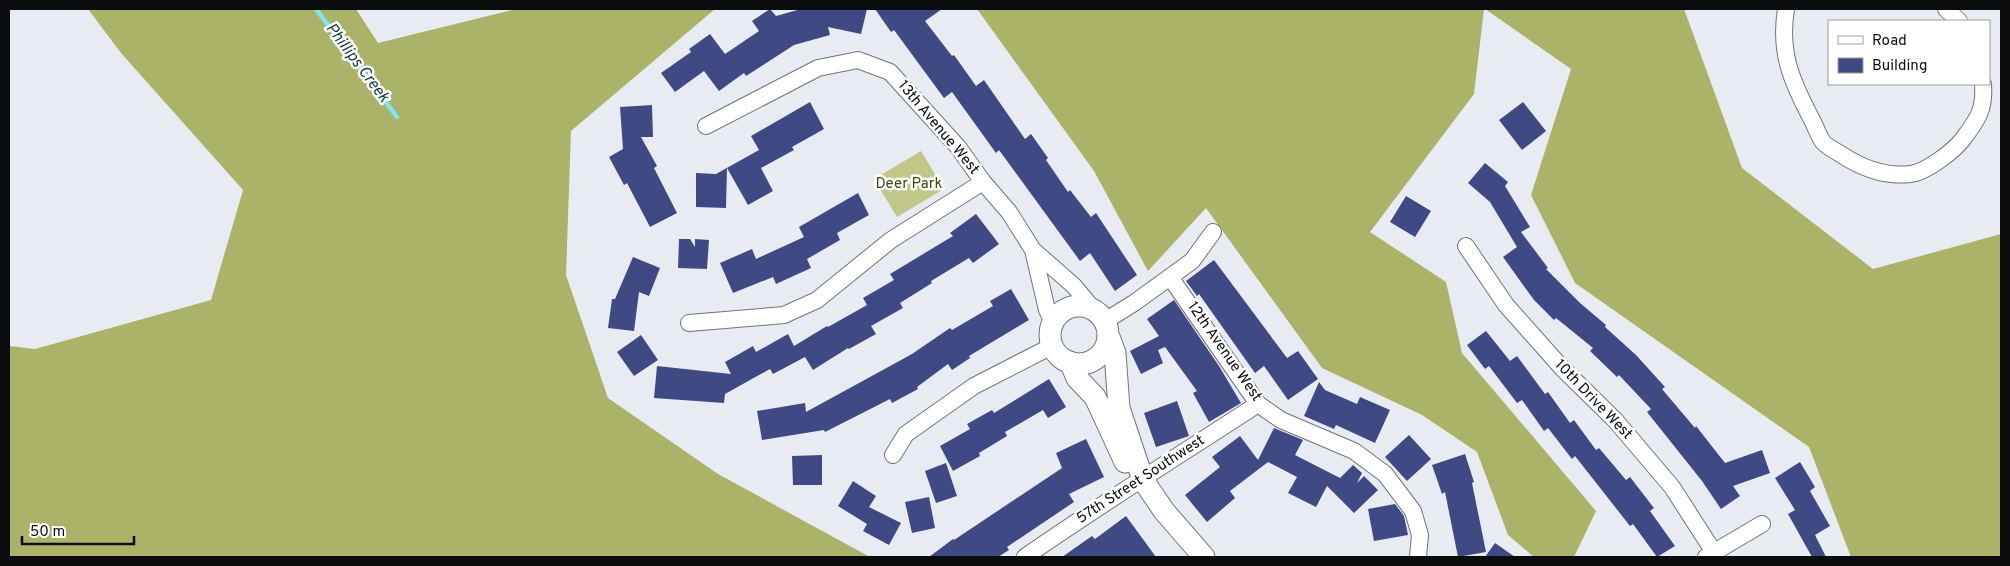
<svg xmlns="http://www.w3.org/2000/svg" width="2010" height="566" viewBox="0 0 2010 566" font-family="Overpass,sans-serif">
<style>
.green{fill:#c0c789}
.forest{fill:#abb369}
.lines{fill:none;stroke-linecap:round;stroke-linejoin:round}
.stream{stroke:#81e3fa;stroke-width:4.5}
.building{fill:#3f4a85}
.minor-casing{stroke:#717379;stroke-width:18}
.tertiary-casing{stroke:#717379;stroke-width:23}
.minor{stroke:#fff;stroke-width:16}
.tertiary{stroke:#fff;stroke-width:21}
.labels{text-anchor:middle;dominant-baseline:central;stroke-width:5;stroke-linejoin:round;paint-order:stroke}
.street-label{font-size:15px;fill:#0b0c0e;stroke:#fff}
.park-label{font-size:15px;fill:#42460d;stroke:#fff}
.water-label{font-size:16px;font-style:italic;fill:#093943;stroke:#fff}
</style>
<rect width="100%" height="100%" fill="#e9ebf3"/>
<path class="green" d="M 921,151 L 944,189 L 897,217 L 874,179 Z"/>
<path class="forest" d="M 88,9 L 356,9 L 378,43 L 516,9 L 715,9 L 571,131 L 566,275 L 608,398 L 718,474 L 870,557 L 9,557 L 9,346 L 35,349 L 211,300 L 243,190 L 121,53 Z
M 977,9 L 1484,9 L 1474,94 L 1370,232 L 1446,282 L 1462,353 L 1596,511 L 1574,557 L 1534,557 L 1508,535 L 1477,452 L 1422,415 L 1322,368 L 1206,208 L 1148,271 L 1094,171 Z
M 1485,9 L 1684,9 L 1742,168 L 1873,269 L 2001,234 L 2001,557 L 1851,557 L 1809,447 L 1575,283 L 1531,195 L 1571,69 Z"/>
<g class="lines">
<path class="stream" d="M 316,9 L 397,117"/>
</g>
<path class="building" d="M 770,9 L 776,16 L 801,9 L 867,9 L 861,34 L 828,27 L 830,35 L 794,45 L 746,76 L 744,73 L 719,91 L 704,71 L 675,92 L 661,73 L 691,52 L 689,49 L 710,34 L 725,54 L 759,31 L 752,21 Z
M 875,9 L 942,9 L 925,21 L 952,56 L 954,55 L 976,86 L 984,80 L 1025,139 L 1031,134 L 1048,158 L 1046,160 L 1068,192 L 1070,190 L 1091,217 L 1096,213 L 1137,275 L 1115,291 L 1090,253 L 1080,261 L 999,150 L 996,153 L 952,92 L 944,98 L 894,30 L 891,32 Z
M 810,102 L 824,129 L 792,147 L 794,150 L 761,168 L 773,191 L 748,205 L 727,168 L 726,208 L 696,207 L 696,173 L 716,174 L 759,150 L 751,136 Z
M 1523,102 L 1546,131 L 1522,150 L 1499,120 Z
M 652,105 L 653,137 L 641,137 L 657,166 L 654,168 L 677,213 L 650,227 L 627,183 L 624,185 L 609,157 L 623,149 L 620,107 Z
M 1485,163 L 1508,182 L 1505,186 L 1530,227 L 1521,232 L 1548,268 L 1546,269 L 1580,303 L 1606,325 L 1605,327 L 1636,355 L 1665,387 L 1662,389 L 1695,428 L 1696,426 L 1725,463 L 1762,450 L 1770,473 L 1733,486 L 1740,496 L 1721,509 L 1702,481 L 1647,412 L 1651,409 L 1619,375 L 1617,377 L 1590,351 L 1593,348 L 1556,318 L 1554,320 L 1534,300 L 1503,257 L 1517,247 L 1490,202 L 1468,183 Z
M 858,193 L 869,215 L 837,233 L 840,240 L 807,259 L 811,268 L 776,284 L 773,277 L 733,293 L 720,263 L 752,249 L 756,259 L 804,237 L 799,227 Z
M 1406,196 L 1431,211 L 1415,237 L 1390,222 Z
M 976,214 L 999,244 L 973,263 L 969,258 L 931,281 L 932,283 L 900,303 L 903,308 L 871,326 L 876,334 L 849,349 L 848,348 L 813,370 L 805,357 L 773,374 L 770,369 L 725,394 L 724,403 L 654,398 L 657,366 L 731,374 L 725,362 L 753,346 L 756,352 L 788,334 L 794,346 L 827,326 L 828,327 L 867,305 L 863,298 L 894,280 L 890,274 L 953,236 L 950,233 Z
M 679,239 L 690,239 L 695,247 L 695,239 L 709,240 L 707,269 L 678,268 Z
M 633,257 L 660,268 L 649,296 L 639,292 L 634,331 L 608,328 L 612,299 L 615,299 Z
M 1214,260 L 1287,358 L 1298,351 L 1318,379 L 1288,400 L 1264,366 L 1255,373 L 1199,294 L 1197,296 L 1186,281 Z
M 1011,289 L 1029,320 L 969,356 L 970,358 L 952,370 L 948,364 L 917,387 L 918,389 L 892,403 L 890,399 L 825,432 L 824,430 L 762,440 L 757,411 L 805,403 L 806,412 L 912,354 L 950,328 L 952,330 L 993,306 L 990,301 Z
M 1174,300 L 1219,366 L 1241,403 L 1209,422 L 1193,393 L 1197,391 L 1165,347 L 1158,350 L 1163,363 L 1141,374 L 1130,351 L 1159,336 L 1147,319 Z
M 1486,331 L 1510,361 L 1517,356 L 1545,394 L 1548,392 L 1570,423 L 1574,420 L 1596,450 L 1599,448 L 1626,480 L 1630,477 L 1654,508 L 1650,511 L 1675,546 L 1657,557 L 1633,524 L 1630,526 L 1575,456 L 1572,459 L 1548,428 L 1544,431 L 1522,400 L 1517,403 L 1489,366 L 1485,369 L 1467,345 Z
M 641,335 L 658,360 L 634,376 L 617,352 Z
M 1049,379 L 1066,407 L 1048,418 L 1043,410 L 1005,432 L 1007,436 L 979,453 L 980,456 L 953,471 L 940,446 L 970,429 L 967,424 L 992,410 L 994,413 Z
M 1319,382 L 1325,390 L 1357,404 L 1360,397 L 1390,410 L 1375,443 L 1336,425 L 1334,429 L 1304,416 Z
M 1177,401 L 1189,436 L 1156,447 L 1144,413 Z
M 1274,428 L 1303,440 L 1295,455 L 1340,478 L 1353,465 L 1362,473 L 1357,483 L 1364,476 L 1378,490 L 1354,513 L 1327,486 L 1316,507 L 1288,493 L 1297,477 L 1268,462 L 1230,491 L 1235,498 L 1207,522 L 1185,495 L 1220,467 L 1212,457 L 1240,436 L 1258,460 Z
M 1409,435 L 1431,459 L 1407,481 L 1385,457 Z
M 1086,439 L 1104,477 L 1069,494 L 1074,502 L 1007,547 L 1009,550 L 998,557 L 929,557 L 953,539 L 954,540 L 1062,468 L 1056,453 Z
M 1465,454 L 1474,482 L 1472,483 L 1486,552 L 1458,557 L 1445,492 L 1442,494 L 1432,465 Z
M 822,455 L 822,485 L 793,485 L 792,456 Z
M 1800,462 L 1815,487 L 1810,491 L 1830,526 L 1815,535 L 1826,557 L 1812,557 L 1788,514 L 1795,510 L 1775,478 Z
M 946,463 L 957,496 L 936,503 L 925,471 Z
M 853,481 L 876,496 L 869,507 L 901,523 L 889,545 L 863,531 L 867,524 L 838,506 Z
M 929,497 L 935,528 L 912,533 L 905,502 Z
M 1395,504 L 1404,516 L 1408,535 L 1374,541 L 1368,509 Z
M 1126,516 L 1156,557 L 1062,557 L 1092,536 L 1095,539 Z
M 1495,543 L 1515,557 L 1485,557 Z"/>
<g class="lines">
<defs>
<path id="minor" d="M 1786,9 C 1779,52 1791,80 1811,118 C 1815,125 1818,135 1823,142 C 1827,147 1836,151 1842,155 C 1862,168 1885,177 1910,174 C 1925,173 1954,151 1963,139 C 1978,119 1985,109 1983,84
M 1946,9 L 1959,21
M 706,126 L 818,68 L 858,60 L 890,72 L 958,147 L 983,182 L 1009,212 L 1033,250 L 1047,310 L 1053,322
M 1466,246 L 1506,305 L 1562,368 L 1615,420 L 1672,487 L 1717,557
M 1033,250 L 1074,286 L 1094,310
M 1170,277 L 1258,404 L 1281,420 L 1354,451 L 1385,474 L 1413,511 L 1420,535 L 1418,557
M 1105,321 L 1134,303 L 1192,261 L 1213,232
M 689,323 L 784,315 L 817,300 L 891,240 L 983,182
M 893,455 L 906,434 L 974,386 L 1052,346
M 1025,557 C 1101,504 1180,455 1258,404
M 1706,557 L 1762,524"/>
<path id="tertiary" d="M1050 335a29 29 0 1 1 58 0a29 29 0 1 1-58 0Z
M 1109,337 L 1115,353 L 1119,408 L 1143,480 L 1164,511 L 1204,557
M 1070,362 L 1077,378 L 1095,397 L 1125,462"/>
</defs>
<use href="#minor" class="minor-casing"/>
<use href="#tertiary" class="tertiary-casing"/>
<use href="#minor" class="minor"/>
<use href="#tertiary" class="tertiary"/>
</g>
<g class="labels">
<g class="street-label">
<text transform="translate(938 128) rotate(50)">13th Avenue West</text>
<text transform="translate(1224 352) rotate(55)">12th Avenue West</text>
<text transform="translate(1593 400) rotate(46)">10th Drive West</text>
<text transform="translate(1141 480) rotate(-33)">57th Street Southwest</text>
</g>
<g class="park-label">
<text x="909" y="184">Deer Park</text>
</g>
<g class="water-label">
<text transform="translate(357 63) rotate(53)">Phillips Creek</text>
</g>
</g>
<rect width="2010" height="566" fill="none" stroke="#0b0c0e" stroke-width="20"/>
<rect x="1828" y="20" width="162" height="65" fill="#ffffff" stroke="#9d9e9f"/>
<rect x="1838" y="36" width="25" height="8" fill="#ffffff" stroke="#9d9e9f"/>
<text x="1872" y="45" font-size="15" fill="#0b0c0e">Road</text>
<rect x="1838" y="58" width="25" height="15" fill="#3f4a85" stroke="#9d9e9f"/>
<text x="1872" y="70" font-size="15" fill="#0b0c0e">Building</text>
<path d="M22 536v8h112v-8" fill="none" stroke="#0b0c0e" stroke-width="2.5"/>
<text x="30" y="536" font-size="15" fill="#0b0c0e" stroke="#ffffff" stroke-width="4" paint-order="stroke">50 m</text>
</svg>
